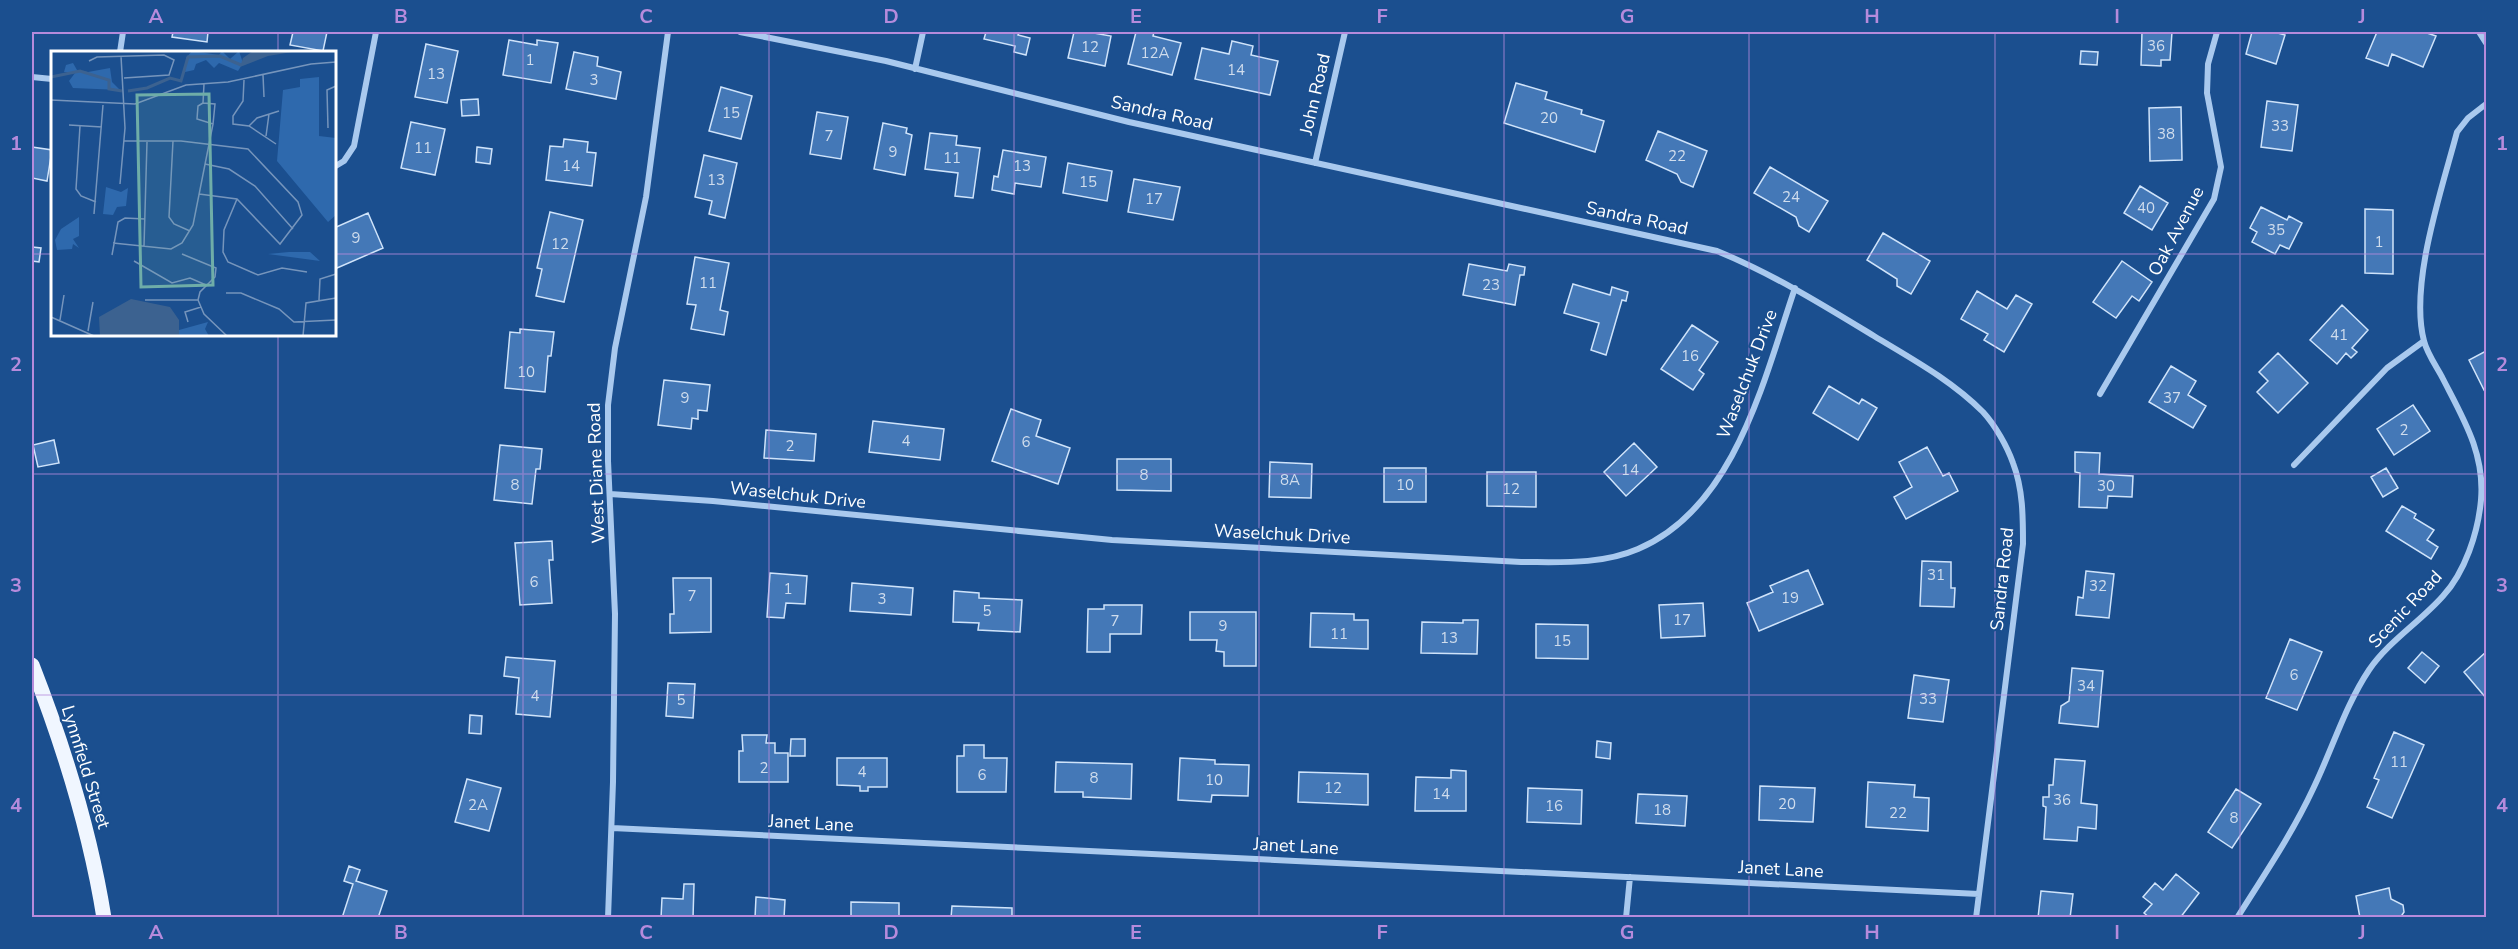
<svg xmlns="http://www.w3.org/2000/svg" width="2518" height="949" viewBox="0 0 2518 949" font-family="'Nunito Sans',sans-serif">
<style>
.building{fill:#4478b7;stroke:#cfe3fa;stroke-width:1.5}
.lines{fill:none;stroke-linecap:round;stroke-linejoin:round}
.street{stroke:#a9c9ee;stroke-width:6}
.primary{stroke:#f0f6ff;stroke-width:15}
.grid{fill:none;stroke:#b68bdc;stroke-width:1.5;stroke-opacity:0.55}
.labels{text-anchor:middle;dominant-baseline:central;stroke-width:4.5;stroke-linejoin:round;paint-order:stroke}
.number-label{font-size:15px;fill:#d0dded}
.street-label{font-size:18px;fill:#fff;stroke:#1b4f8f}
.inset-river{fill:none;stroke:#3c6290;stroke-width:3}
.inset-road{fill:none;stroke:#7695bc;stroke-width:1.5}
.view{fill:#6fada8;fill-opacity:0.15;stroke:#6fada8;stroke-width:3}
.inset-edge{fill:none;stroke:#fff;stroke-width:3}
.neatline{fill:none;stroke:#b68bdc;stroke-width:2}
.grid-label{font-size:20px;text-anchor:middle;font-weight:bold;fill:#b68bdc}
</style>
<rect width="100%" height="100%" fill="#1b4f8f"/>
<path class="building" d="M 173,32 L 208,32 L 207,42 L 172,37 Z
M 293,32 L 327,32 L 323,51 L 290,45 Z
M 986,32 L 1019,32 L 1018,35 L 1030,38 L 1026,55 L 1014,52 L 1015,46 L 984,39 Z
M 1074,32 L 1088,32 L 1111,36 L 1105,66 L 1068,58 Z
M 1136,32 L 1154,32 L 1153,36 L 1181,43 L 1172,75 L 1128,64 Z
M 2142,32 L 2172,32 L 2170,60 L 2161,60 L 2161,66 L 2141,65 Z
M 2252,32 L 2274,32 L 2285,35 L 2276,64 L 2246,54 Z
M 2377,32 L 2424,32 L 2436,36 L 2423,67 L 2392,54 L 2388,66 L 2366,58 Z
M 509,40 L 537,45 L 537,40 L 558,43 L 551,83 L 503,75 Z
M 1232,41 L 1253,46 L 1251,55 L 1278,61 L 1270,95 L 1195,79 L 1202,48 L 1229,54 Z
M 426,44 L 458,51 L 447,103 L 415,97 Z
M 2081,51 L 2098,52 L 2097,65 L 2080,64 Z
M 574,52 L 598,57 L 597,66 L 621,72 L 616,99 L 566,89 Z
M 1516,83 L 1547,92 L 1545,99 L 1582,110 L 1581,114 L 1604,121 L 1595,152 L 1504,123 Z
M 721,87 L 752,96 L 741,139 L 709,131 Z
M 478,99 L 479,115 L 462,116 L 461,100 Z
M 2267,101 L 2298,105 L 2292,151 L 2261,147 Z
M 2181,107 L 2182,160 L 2150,161 L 2149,108 Z
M 817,112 L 848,117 L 841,159 L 810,154 Z
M 411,122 L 445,129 L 435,175 L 401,168 Z
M 883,123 L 907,128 L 906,133 L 912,135 L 905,175 L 874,169 Z
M 1658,131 L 1707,151 L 1693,187 L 1681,182 L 1677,174 L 1646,160 Z
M 930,133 L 957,136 L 956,145 L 980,148 L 973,198 L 955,196 L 958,173 L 925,169 Z
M 564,139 L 588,142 L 587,152 L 596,153 L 592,186 L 546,180 L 550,146 L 563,147 Z
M 32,147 L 52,150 L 47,181 L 32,178 Z
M 477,147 L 492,149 L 490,164 L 476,162 Z
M 1003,150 L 1046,157 L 1041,187 L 1015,183 L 1014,194 L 992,190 L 994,176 L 998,177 Z
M 704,155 L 737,163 L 725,218 L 709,214 L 712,201 L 695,197 Z
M 1068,163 L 1112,171 L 1107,201 L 1063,193 Z
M 1770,167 L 1828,201 L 1809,232 L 1799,226 L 1796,217 L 1754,193 Z
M 1134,179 L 1180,187 L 1173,220 L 1128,212 Z
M 2140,186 L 2168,203 L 2152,230 L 2124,213 Z
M 2261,207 L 2287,220 L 2289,216 L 2302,223 L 2289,249 L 2280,245 L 2275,254 L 2252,242 L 2257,232 L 2250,228 Z
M 2365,209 L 2393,210 L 2393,274 L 2365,273 Z
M 550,212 L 583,220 L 564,302 L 536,296 L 542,269 L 537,268 Z
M 368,213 L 383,248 L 337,268 L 334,263 L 334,228 Z
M 1883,233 L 1930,261 L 1911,294 L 1897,286 L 1897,279 L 1867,260 Z
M 32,247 L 41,248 L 39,262 L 32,261 Z
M 695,257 L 729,263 L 720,310 L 728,312 L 724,335 L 691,329 L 696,305 L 687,304 Z
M 2122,261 L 2152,282 L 2139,301 L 2132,296 L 2116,318 L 2093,302 Z
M 1469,264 L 1507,271 L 1509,264 L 1525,267 L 1524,275 L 1520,275 L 1515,305 L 1463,295 Z
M 1573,284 L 1610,295 L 1612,287 L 1628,292 L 1626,301 L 1622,300 L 1606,355 L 1591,350 L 1599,323 L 1564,313 Z
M 1977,291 L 2007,309 L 2016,295 L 2032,304 L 2004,352 L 1984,340 L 1988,334 L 1961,319 Z
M 2342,305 L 2368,330 L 2352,348 L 2357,352 L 2351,358 L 2346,353 L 2337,364 L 2310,340 Z
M 1692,325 L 1718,342 L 1699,370 L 1704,374 L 1693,390 L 1661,369 Z
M 520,329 L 554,332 L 551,356 L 548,356 L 545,392 L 505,388 L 510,332 L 520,333 Z
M 2486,351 L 2486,388 L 2484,390 L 2469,360 Z
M 2278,353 L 2308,383 L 2278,413 L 2257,392 L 2268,381 L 2259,372 Z
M 2171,366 L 2196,381 L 2188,395 L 2206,406 L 2193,428 L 2149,402 Z
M 664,380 L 710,385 L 707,411 L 698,410 L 698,419 L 692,418 L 691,429 L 658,425 Z
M 1829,386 L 1859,404 L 1862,399 L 1877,408 L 1858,440 L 1813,413 Z
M 2413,405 L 2430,431 L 2394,455 L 2377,429 Z
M 1011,409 L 1041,420 L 1036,436 L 1070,448 L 1058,484 L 992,461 Z
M 873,421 L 944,429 L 940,460 L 869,452 Z
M 766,430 L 816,434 L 814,461 L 764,458 Z
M 54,440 L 59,463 L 38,467 L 33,445 Z
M 1634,443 L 1657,467 L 1626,496 L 1604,472 Z
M 500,445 L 542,449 L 540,469 L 536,469 L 532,504 L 494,500 Z
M 1927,447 L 1943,476 L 1949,473 L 1958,491 L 1906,519 L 1894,497 L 1912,487 L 1899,462 Z
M 2075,452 L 2100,453 L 2099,474 L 2133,476 L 2132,497 L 2108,496 L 2107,508 L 2079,507 L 2080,473 L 2075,472 Z
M 1117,459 L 1171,459 L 1171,491 L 1117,490 Z
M 1270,462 L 1312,464 L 1311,498 L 1269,497 Z
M 1384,468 L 1426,468 L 1426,502 L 1384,502 Z
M 2386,468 L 2398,488 L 2383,497 L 2371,477 Z
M 1487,472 L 1536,472 L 1536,507 L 1487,506 Z
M 2402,506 L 2416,514 L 2414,518 L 2434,530 L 2427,540 L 2438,547 L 2431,559 L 2386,531 Z
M 552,541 L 553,560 L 549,560 L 552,603 L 520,605 L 515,543 Z
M 1922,561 L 1951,562 L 1951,588 L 1955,588 L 1954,607 L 1920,606 Z
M 1808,570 L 1823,604 L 1759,631 L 1747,603 L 1773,592 L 1770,586 Z
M 2086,571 L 2114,574 L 2109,618 L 2076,615 L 2078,597 L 2083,598 Z
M 770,573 L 807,576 L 805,604 L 786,603 L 784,618 L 767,617 Z
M 673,578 L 711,578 L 711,632 L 670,633 L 670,614 L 674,614 Z
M 852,583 L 913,588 L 911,615 L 850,611 Z
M 954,591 L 979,593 L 979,598 L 1022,600 L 1020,632 L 978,630 L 979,623 L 953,622 Z
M 1703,603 L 1705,636 L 1661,638 L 1659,605 Z
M 1104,605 L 1142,605 L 1141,634 L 1110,634 L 1110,652 L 1087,652 L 1088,609 L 1104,609 Z
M 1190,612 L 1256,612 L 1256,666 L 1224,666 L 1224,652 L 1216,651 L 1217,640 L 1190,640 Z
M 1311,613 L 1354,614 L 1354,620 L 1368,620 L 1368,649 L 1310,647 Z
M 1463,620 L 1478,620 L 1477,654 L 1421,653 L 1422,622 L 1463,623 Z
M 1536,624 L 1588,625 L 1588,659 L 1536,658 Z
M 2290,639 L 2322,652 L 2297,710 L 2266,698 Z
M 2422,652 L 2439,666 L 2425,683 L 2408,668 Z
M 2486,652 L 2486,698 L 2464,672 Z
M 506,657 L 555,661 L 550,717 L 516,714 L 519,678 L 504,676 Z
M 2072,668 L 2103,671 L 2098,727 L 2059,723 L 2061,706 L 2069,701 Z
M 1914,675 L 1949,680 L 1943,722 L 1908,718 Z
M 668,683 L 695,684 L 693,718 L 666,716 Z
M 470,715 L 482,716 L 481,734 L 469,733 Z
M 2394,732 L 2424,745 L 2392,818 L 2367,807 L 2379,780 L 2374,778 Z
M 742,735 L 767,735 L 766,743 L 775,743 L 775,753 L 788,753 L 788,782 L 739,782 L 739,751 L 743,751 Z
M 791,739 L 805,739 L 805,756 L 790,756 Z
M 1597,741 L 1611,743 L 1610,759 L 1596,757 Z
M 964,745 L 984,745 L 984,758 L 1007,758 L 1006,792 L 957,792 L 957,756 L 964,756 Z
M 837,758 L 887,758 L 887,787 L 868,787 L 868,791 L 860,791 L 860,786 L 837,785 Z
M 1180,758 L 1215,760 L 1215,764 L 1249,765 L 1248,796 L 1212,795 L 1211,802 L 1178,800 Z
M 2055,759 L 2085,761 L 2081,803 L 2097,805 L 2096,829 L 2078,827 L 2077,841 L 2044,839 L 2046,807 L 2043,806 L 2043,797 L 2049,797 L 2049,785 L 2053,785 Z
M 1056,762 L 1132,764 L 1131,799 L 1083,797 L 1083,792 L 1055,792 Z
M 1451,770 L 1466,771 L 1466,811 L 1415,811 L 1416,777 L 1451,778 Z
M 1299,772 L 1368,774 L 1368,805 L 1298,802 Z
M 467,779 L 501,788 L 489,831 L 455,822 Z
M 1868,782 L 1915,785 L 1914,797 L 1929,798 L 1928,831 L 1866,827 Z
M 1760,786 L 1815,788 L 1813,822 L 1759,820 Z
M 1528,788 L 1582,790 L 1581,824 L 1527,822 Z
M 2236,789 L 2261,804 L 2232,848 L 2208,832 Z
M 1638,794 L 1687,796 L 1685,826 L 1636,823 Z
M 349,866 L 360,870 L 356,881 L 387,891 L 378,918 L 342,918 L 353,884 L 344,881 Z
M 2176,874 L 2199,893 L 2180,918 L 2150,918 L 2144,913 L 2152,904 L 2143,897 L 2155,883 L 2163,890 Z
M 684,884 L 694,884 L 693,918 L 661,918 L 662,898 L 683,899 Z
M 2389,888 L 2391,899 L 2403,905 L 2404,912 L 2400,918 L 2360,918 L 2356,896 Z
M 2041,891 L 2073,894 L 2070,918 L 2038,918 Z
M 756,897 L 785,900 L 784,918 L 755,918 Z
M 851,902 L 899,903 L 899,918 L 851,918 Z
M 952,906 L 1012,908 L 1012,918 L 951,918 Z"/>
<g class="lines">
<path class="street" d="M 740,32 L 886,61 L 1129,122 L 1717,251 C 1773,274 1823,305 1874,336 C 1912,359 1951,380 1983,412 C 1995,425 2007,446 2013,463 C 2023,489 2023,517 2023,544 L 1976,918
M 2479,32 L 2486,43
M 120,52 L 123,32
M 915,69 L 923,32
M 32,77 L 52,79
M 1315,163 L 1345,32
M 334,167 L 344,161 L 354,146 L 376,32
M 2100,394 L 2214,199 L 2221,167 L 2207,93 L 2208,64 L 2217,32
M 2294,465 L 2387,368 L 2424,341
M 610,494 L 713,501 L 1112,540 L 1521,562 C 1559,562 1601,565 1638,549 C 1735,508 1764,379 1795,288
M 612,828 L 1979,894
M 608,918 L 613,782 L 615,614 L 608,461 L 608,405 L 615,348 L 646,197 L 668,32
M 1626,918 L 1630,877
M 2237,918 C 2264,875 2292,834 2313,789 C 2332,750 2345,706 2369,670 C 2389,641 2420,622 2443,596 C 2465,572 2478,533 2481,500 C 2485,453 2463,418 2442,377 C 2436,366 2427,353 2424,341 C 2409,284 2442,189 2457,132 L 2468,118 L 2486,104"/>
<path class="primary" d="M 32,665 C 64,747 90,830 104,918"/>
</g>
<path class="grid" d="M 278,32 L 278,52M 523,32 L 523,918M 769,32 L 769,918M 1014,32 L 1014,918M 1259,32 L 1259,918M 1504,32 L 1504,918M 1749,32 L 1749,918M 1995,32 L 1995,918M 2240,32 L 2240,918M 32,254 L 52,254M 334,254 L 2486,254M 278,334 L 278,918M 32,474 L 2486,474M 32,695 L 2486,695"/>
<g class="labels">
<g class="number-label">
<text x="2156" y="46">36</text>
<text x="1090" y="47">12</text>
<text x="1155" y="53">12A</text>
<text x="530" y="60">1</text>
<text x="1236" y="70">14</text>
<text x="436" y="74">13</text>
<text x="594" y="80">3</text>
<text x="731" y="113">15</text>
<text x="1549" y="118">20</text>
<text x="2280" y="126">33</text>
<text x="2166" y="134">38</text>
<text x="829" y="136">7</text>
<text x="423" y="148">11</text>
<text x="893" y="152">9</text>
<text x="1677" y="156">22</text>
<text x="952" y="158">11</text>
<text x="571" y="166">14</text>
<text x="1022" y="166">13</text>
<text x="716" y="180">13</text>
<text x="1088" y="182">15</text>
<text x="1791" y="197">24</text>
<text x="1154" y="199">17</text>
<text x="2146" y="208">40</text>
<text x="2276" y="230">35</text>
<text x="356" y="238">9</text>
<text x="2379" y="242">1</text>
<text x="560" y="244">12</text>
<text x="708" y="283">11</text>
<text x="1491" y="285">23</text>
<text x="2339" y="335">41</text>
<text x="1690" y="356">16</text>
<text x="526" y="372">10</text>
<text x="685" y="398">9</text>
<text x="2172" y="398">37</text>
<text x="2404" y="430">2</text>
<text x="906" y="441">4</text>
<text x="1026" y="442">6</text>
<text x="790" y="446">2</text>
<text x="1630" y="470">14</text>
<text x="1144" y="475">8</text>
<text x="1290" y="480">8A</text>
<text x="515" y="485">8</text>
<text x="1405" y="485">10</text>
<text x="2106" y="486">30</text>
<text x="1511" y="489">12</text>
<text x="1936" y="575">31</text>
<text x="534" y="582">6</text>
<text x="2098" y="586">32</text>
<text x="788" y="589">1</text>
<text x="692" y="596">7</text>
<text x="1790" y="598">19</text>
<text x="882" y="599">3</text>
<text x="987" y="611">5</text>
<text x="1682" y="620">17</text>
<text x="1115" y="621">7</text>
<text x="1223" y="626">9</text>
<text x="1339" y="634">11</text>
<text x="1449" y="638">13</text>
<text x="1562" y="641">15</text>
<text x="2294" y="675">6</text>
<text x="2086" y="686">34</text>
<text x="535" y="696">4</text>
<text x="1928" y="699">33</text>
<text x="681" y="700">5</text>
<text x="2399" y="762">11</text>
<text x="764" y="768">2</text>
<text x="862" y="772">4</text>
<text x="982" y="775">6</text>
<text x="1094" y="778">8</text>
<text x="1214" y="780">10</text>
<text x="1333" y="788">12</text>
<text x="1441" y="794">14</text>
<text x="2062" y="800">36</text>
<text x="1787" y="804">20</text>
<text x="478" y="805">2A</text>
<text x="1554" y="806">16</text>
<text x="1662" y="810">18</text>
<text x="1898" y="813">22</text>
<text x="2234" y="818">8</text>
</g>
<g class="street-label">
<text transform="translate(1315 94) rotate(-77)">John Road</text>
<text transform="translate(1162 113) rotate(13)">Sandra Road</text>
<text transform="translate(1637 218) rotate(12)">Sandra Road</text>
<text transform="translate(2176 231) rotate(-62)">Oak Avenue</text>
<text transform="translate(1747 374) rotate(-69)">Waselchuk Drive</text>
<text transform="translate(596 473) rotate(-92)">West Diane Road</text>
<text transform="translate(798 495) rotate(6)">Waselchuk Drive</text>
<text transform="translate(1282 534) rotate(3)">Waselchuk Drive</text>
<text transform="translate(2002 579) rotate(-84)">Sandra Road</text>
<text transform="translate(2405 609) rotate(-47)">Scenic Road</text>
<text transform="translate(86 767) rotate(73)">Lynnfield Street</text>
<text transform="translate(811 823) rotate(3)">Janet Lane</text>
<text transform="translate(1296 846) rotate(3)">Janet Lane</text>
<text transform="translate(1781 869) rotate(3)">Janet Lane</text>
</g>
</g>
<g transform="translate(51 51)">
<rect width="285" height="285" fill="#1b4f8f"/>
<path d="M 141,0 L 168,4 L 171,0 L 179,8 L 188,0 L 192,12 L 187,20 L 168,12 L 163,17 L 155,9 L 145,13 L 143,19 L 134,21 L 135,7 ZM 22,12 L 26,19 L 37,21 L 59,17 L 61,31 L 69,39 L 22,37 L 18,30 L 24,22 L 13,21 L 15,14 ZM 268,26 L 268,85 L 285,87 L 285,164 L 277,171 L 226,110 L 232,39 L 249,36 L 249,28 ZM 55,136 L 70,141 L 77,137 L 75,155 L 66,156 L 62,164 L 52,163 ZM 28,166 L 28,185 L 22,188 L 28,197 L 22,193 L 21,198 L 6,199 L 4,189 L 10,178 ZM 238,201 L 259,201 L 269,210 L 217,203 ZM 157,271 L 154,278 L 158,285 L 128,285 L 128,279 Z" fill="#2e69ad"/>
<path d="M 202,0 L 247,0 L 217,5 L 189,16 L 192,7 ZM 80,248 L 119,256 L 128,269 L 128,285 L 49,285 L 48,266 Z" fill="#3c6290"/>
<path class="inset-river" d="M 0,26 L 29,20 L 58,29 L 58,38 L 71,40M 77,40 L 96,37 L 119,27 L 130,30 L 137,6 L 169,5 L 190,14"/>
<path class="inset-road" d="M 38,10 L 46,6 L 113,4 L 123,9 L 118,24 L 73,27M 212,24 L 213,46M 193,29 L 192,50 L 182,65 L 182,73 L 198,75 L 225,93M 0,49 L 84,53 L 135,34 L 177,31 L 260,13 L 285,11M 152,52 L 147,55 L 146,68 L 162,73 L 164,53 L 152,52 L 153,33M 18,74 L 51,76M 29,75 L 25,138 L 30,145 L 45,151M 198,75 L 206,67 L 228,60M 277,77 L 276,39 L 285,35M 215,85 L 218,63M 73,90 L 130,90 L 197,98 L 247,151 L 251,164 L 229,193 L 186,148 L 148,143M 122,90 L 118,166 L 123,173 L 139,180M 154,113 L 178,118 L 204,135 L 242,178M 69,133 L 74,77 L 70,5M 186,148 L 173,179 L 172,201 L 177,211 L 207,224 L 231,217 L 256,221M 43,163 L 52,54M 62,192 L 120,198 L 131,192 L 142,174 L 162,73M 93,195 L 96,91M 131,203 L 165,217 L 164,226 L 149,241 L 147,249 L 153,263 L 176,285M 61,204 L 67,171 L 74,167 L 94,168M 83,210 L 121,232 L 139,227 L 155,234M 175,242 L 190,242 L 228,258 L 243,271 L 285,269M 94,249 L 147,249M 268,249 L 269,228 L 285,223M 0,266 L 43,285M 9,269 L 13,244M 137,271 L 134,261 L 150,256M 37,280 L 42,251M 252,285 L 255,252 L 285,247"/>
<path class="view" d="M 158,43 L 162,234 L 90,236 L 86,44 Z"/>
<rect width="285" height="285" class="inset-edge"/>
</g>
<rect width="2518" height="949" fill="none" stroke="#1b4f8f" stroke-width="66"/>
<rect x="33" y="33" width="2452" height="883" class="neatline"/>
<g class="grid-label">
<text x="156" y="23">A</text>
<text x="401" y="23">B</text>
<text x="646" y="23">C</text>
<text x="891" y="23">D</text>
<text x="1136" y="23">E</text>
<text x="1382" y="23">F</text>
<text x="1627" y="23">G</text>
<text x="1872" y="23">H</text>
<text x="2117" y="23">I</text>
<text x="2362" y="23">J</text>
<text x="16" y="150">1</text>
<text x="2502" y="150">1</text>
<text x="16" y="371">2</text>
<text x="2502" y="371">2</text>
<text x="16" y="592">3</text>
<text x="2502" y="592">3</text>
<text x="16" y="812">4</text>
<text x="2502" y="812">4</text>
<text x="156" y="939">A</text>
<text x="401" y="939">B</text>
<text x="646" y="939">C</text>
<text x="891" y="939">D</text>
<text x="1136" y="939">E</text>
<text x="1382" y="939">F</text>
<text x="1627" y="939">G</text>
<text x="1872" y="939">H</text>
<text x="2117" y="939">I</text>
<text x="2362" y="939">J</text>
</g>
</svg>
